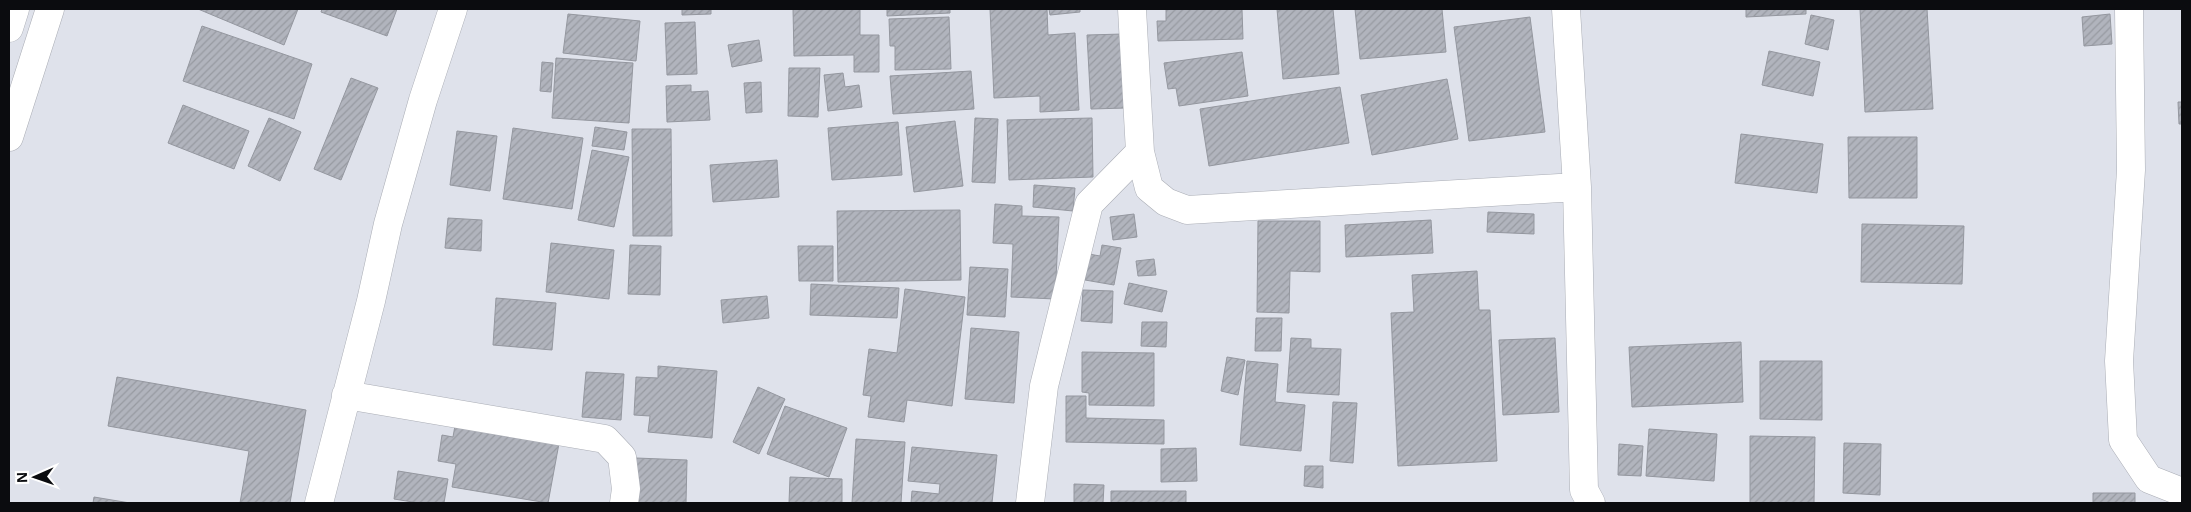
<svg xmlns="http://www.w3.org/2000/svg" width="2191" height="512" viewBox="0 0 2191 512" font-family="'Open Sans',sans-serif">
<style>
.building{fill:url(#building-hatch);stroke:#94979f}
.lines{fill:none;stroke-linecap:round;stroke-linejoin:round}
.street-casing{stroke:#aaadb5;stroke-width:29}
.primary-casing{stroke:#aaadb5;stroke-width:29}
.street{stroke:#fff;stroke-width:28}
.primary{stroke:#fff;stroke-width:28}
</style>
<defs>
<pattern id="building-hatch" width="6" height="6" patternUnits="userSpaceOnUse" patternTransform="scale(1.25)"><rect width="6" height="6" fill="#b1b4bd"/><path d="M-1 1l2-2M0 6l6-6M5 7l2-2" fill="none" stroke="#979aa1"/></pattern>
</defs>
<rect width="100%" height="100%" fill="#dfe2eb"/>
<path class="building" d="M 198,9 L 298,9 L 284,45 Z
M 322,9 L 397,9 L 387,36 L 321,12 Z
M 682,9 L 711,9 L 711,14 L 682,15 Z
M 793,9 L 860,9 L 860,35 L 879,35 L 879,72 L 854,72 L 854,55 L 794,56 Z
M 887,9 L 950,9 L 950,13 L 887,16 Z
M 990,9 L 1047,9 L 1048,35 L 1075,33 L 1079,110 L 1040,112 L 1040,96 L 994,98 Z
M 1049,9 L 1080,9 L 1080,12 L 1050,15 Z
M 1166,9 L 1242,9 L 1243,39 L 1158,41 L 1157,21 L 1166,21 Z
M 1277,9 L 1333,9 L 1339,74 L 1283,79 Z
M 1355,9 L 1442,9 L 1446,52 L 1360,59 Z
M 1746,9 L 1806,9 L 1806,14 L 1746,17 Z
M 1860,9 L 1927,9 L 1933,109 L 1865,112 Z
M 568,14 L 640,21 L 636,61 L 563,53 Z
M 2110,14 L 2112,44 L 2084,46 L 2082,17 Z
M 1811,15 L 1834,20 L 1828,50 L 1805,44 Z
M 949,17 L 951,69 L 895,70 L 895,46 L 890,46 L 889,19 Z
M 1530,17 L 1545,132 L 1469,141 L 1454,27 Z
M 695,22 L 697,74 L 667,75 L 665,23 Z
M 202,26 L 312,64 L 294,119 L 183,81 Z
M 1123,34 L 1126,108 L 1091,109 L 1087,35 Z
M 759,40 L 762,61 L 732,67 L 728,45 Z
M 1769,51 L 1820,62 L 1813,96 L 1762,85 Z
M 1242,52 L 1248,96 L 1179,106 L 1176,88 L 1168,89 L 1164,63 Z
M 556,58 L 633,63 L 629,123 L 552,118 Z
M 542,62 L 553,63 L 551,92 L 540,91 Z
M 789,68 L 820,68 L 818,117 L 788,116 Z
M 971,71 L 974,109 L 893,114 L 890,76 Z
M 843,73 L 845,87 L 859,85 L 862,107 L 828,111 L 824,75 Z
M 351,78 L 378,88 L 341,180 L 314,169 Z
M 1447,79 L 1458,139 L 1372,155 L 1361,95 Z
M 761,82 L 762,112 L 746,113 L 744,83 Z
M 691,85 L 691,92 L 708,91 L 710,120 L 667,122 L 666,86 Z
M 1340,87 L 1349,143 L 1209,166 L 1200,109 Z
M 2178,102 L 2182,102 L 2182,124 L 2179,124 Z
M 183,105 L 249,131 L 234,169 L 168,143 Z
M 269,118 L 301,132 L 280,181 L 248,166 Z
M 975,118 L 998,119 L 995,183 L 972,182 Z
M 1092,118 L 1093,177 L 1009,180 L 1007,120 Z
M 955,121 L 963,186 L 914,192 L 906,127 Z
M 898,122 L 902,175 L 832,180 L 828,128 Z
M 595,127 L 627,132 L 624,150 L 592,146 Z
M 513,128 L 583,138 L 572,209 L 503,199 Z
M 632,129 L 671,129 L 672,236 L 633,236 Z
M 457,131 L 497,136 L 490,191 L 450,185 Z
M 1741,134 L 1823,144 L 1817,193 L 1735,183 Z
M 1848,137 L 1917,137 L 1917,198 L 1849,198 Z
M 592,150 L 629,157 L 614,227 L 578,220 Z
M 777,160 L 779,197 L 713,202 L 710,165 Z
M 1034,185 L 1075,188 L 1073,211 L 1033,207 Z
M 995,204 L 1022,206 L 1022,216 L 1059,217 L 1055,299 L 1011,297 L 1013,244 L 993,243 Z
M 960,210 L 961,280 L 838,282 L 837,211 Z
M 1488,212 L 1534,214 L 1534,234 L 1487,232 Z
M 1134,214 L 1137,237 L 1113,240 L 1110,217 Z
M 448,218 L 482,220 L 481,251 L 445,248 Z
M 1431,220 L 1433,253 L 1346,257 L 1345,225 Z
M 1258,221 L 1320,221 L 1320,272 L 1290,271 L 1289,313 L 1257,312 Z
M 1862,224 L 1964,226 L 1962,284 L 1861,282 Z
M 551,243 L 614,250 L 609,299 L 546,292 Z
M 630,245 L 661,246 L 660,295 L 628,294 Z
M 1102,245 L 1121,248 L 1114,285 L 1085,280 L 1089,254 L 1100,256 Z
M 798,246 L 833,246 L 833,281 L 799,281 Z
M 1154,259 L 1156,275 L 1138,276 L 1136,261 Z
M 970,267 L 1008,269 L 1005,317 L 967,315 Z
M 1477,271 L 1479,310 L 1490,310 L 1497,461 L 1398,466 L 1391,313 L 1414,312 L 1412,275 Z
M 1129,283 L 1167,291 L 1162,312 L 1124,304 Z
M 811,284 L 899,288 L 897,318 L 810,315 Z
M 905,289 L 965,297 L 952,406 L 907,400 L 904,422 L 868,417 L 871,396 L 863,395 L 869,349 L 897,353 Z
M 1083,290 L 1113,291 L 1112,323 L 1081,321 Z
M 767,296 L 769,318 L 723,323 L 721,300 Z
M 496,298 L 556,303 L 552,350 L 493,345 Z
M 1256,318 L 1282,318 L 1281,351 L 1255,351 Z
M 1142,322 L 1167,322 L 1166,347 L 1141,346 Z
M 971,328 L 1019,332 L 1014,403 L 965,399 Z
M 1291,338 L 1311,339 L 1311,348 L 1341,349 L 1339,395 L 1287,392 Z
M 1555,338 L 1559,412 L 1503,415 L 1499,340 Z
M 1741,342 L 1743,402 L 1632,407 L 1629,347 Z
M 1082,352 L 1154,353 L 1154,406 L 1089,405 L 1089,393 L 1082,392 Z
M 1227,357 L 1245,360 L 1238,395 L 1221,391 Z
M 1247,361 L 1278,364 L 1275,402 L 1305,405 L 1301,451 L 1240,445 Z
M 1760,361 L 1822,361 L 1822,420 L 1760,419 Z
M 658,366 L 717,371 L 712,438 L 648,432 L 650,416 L 634,415 L 636,377 L 658,378 Z
M 586,372 L 624,374 L 621,420 L 582,417 Z
M 117,377 L 306,410 L 290,503 L 240,503 L 249,451 L 108,426 Z
M 758,387 L 785,399 L 759,454 L 733,442 Z
M 1066,396 L 1086,396 L 1086,418 L 1164,420 L 1164,444 L 1066,442 Z
M 1333,402 L 1357,403 L 1353,463 L 1330,461 Z
M 785,406 L 847,428 L 829,477 L 767,454 Z
M 456,420 L 560,438 L 548,503 L 452,487 L 456,464 L 438,461 L 442,435 L 453,437 Z
M 1649,429 L 1717,434 L 1714,481 L 1646,476 Z
M 1750,436 L 1815,437 L 1814,503 L 1750,503 Z
M 856,439 L 905,442 L 901,503 L 852,503 Z
M 1844,443 L 1881,444 L 1880,495 L 1843,493 Z
M 1619,444 L 1643,446 L 1641,476 L 1618,475 Z
M 912,447 L 997,455 L 992,503 L 911,503 L 912,491 L 939,494 L 940,484 L 908,481 Z
M 1196,448 L 1197,481 L 1161,482 L 1161,449 Z
M 636,458 L 687,460 L 686,503 L 635,503 Z
M 1305,466 L 1323,466 L 1323,488 L 1304,486 Z
M 398,471 L 448,479 L 444,503 L 419,503 L 394,499 Z
M 790,477 L 842,479 L 842,503 L 789,503 Z
M 1074,484 L 1104,485 L 1103,503 L 1074,503 Z
M 1111,491 L 1186,491 L 1186,503 L 1111,503 Z
M 2093,493 L 2135,493 L 2135,503 L 2093,503 Z
M 94,497 L 130,503 L 93,503 Z"/>
<g class="lines">
<defs>
<path id="street" d="M 1132,9 L 1140,152 L 1149,188 L 1166,202 L 1187,210 L 1577,187
M 1566,9 L 1577,187 L 1584,490 L 1591,503
M 2129,9 L 2131,170 L 2119,361 L 2123,440 L 2149,479 L 2182,492
M 346,395 L 605,439 L 622,457 L 626,489 L 624,503
M 319,503 L 371,301 L 388,224 L 423,100 L 453,9
M 1030,503 L 1044,386 L 1089,204 L 1140,152"/>
<path id="primary" d="M 9,28 L 15,9
M 9,137 L 50,9"/>
</defs>
<use href="#street" class="street-casing"/>
<use href="#primary" class="primary-casing"/>
<use href="#street" class="street"/>
<use href="#primary" class="primary"/>
</g>
<rect width="2191" height="512" fill="none" stroke="#0b0c0f" stroke-width="20"/>
<g transform="translate(35 477) rotate(268)" stroke="#ffffff" stroke-width="4" paint-order="stroke">
<path d="M0-4L9 19L0 12L-9 19Z" fill="#0b0c0f"/>
<text y="-8" font-size="14" font-weight="bold" text-anchor="middle" fill="#0b0c0f">N</text>
</g>
</svg>
